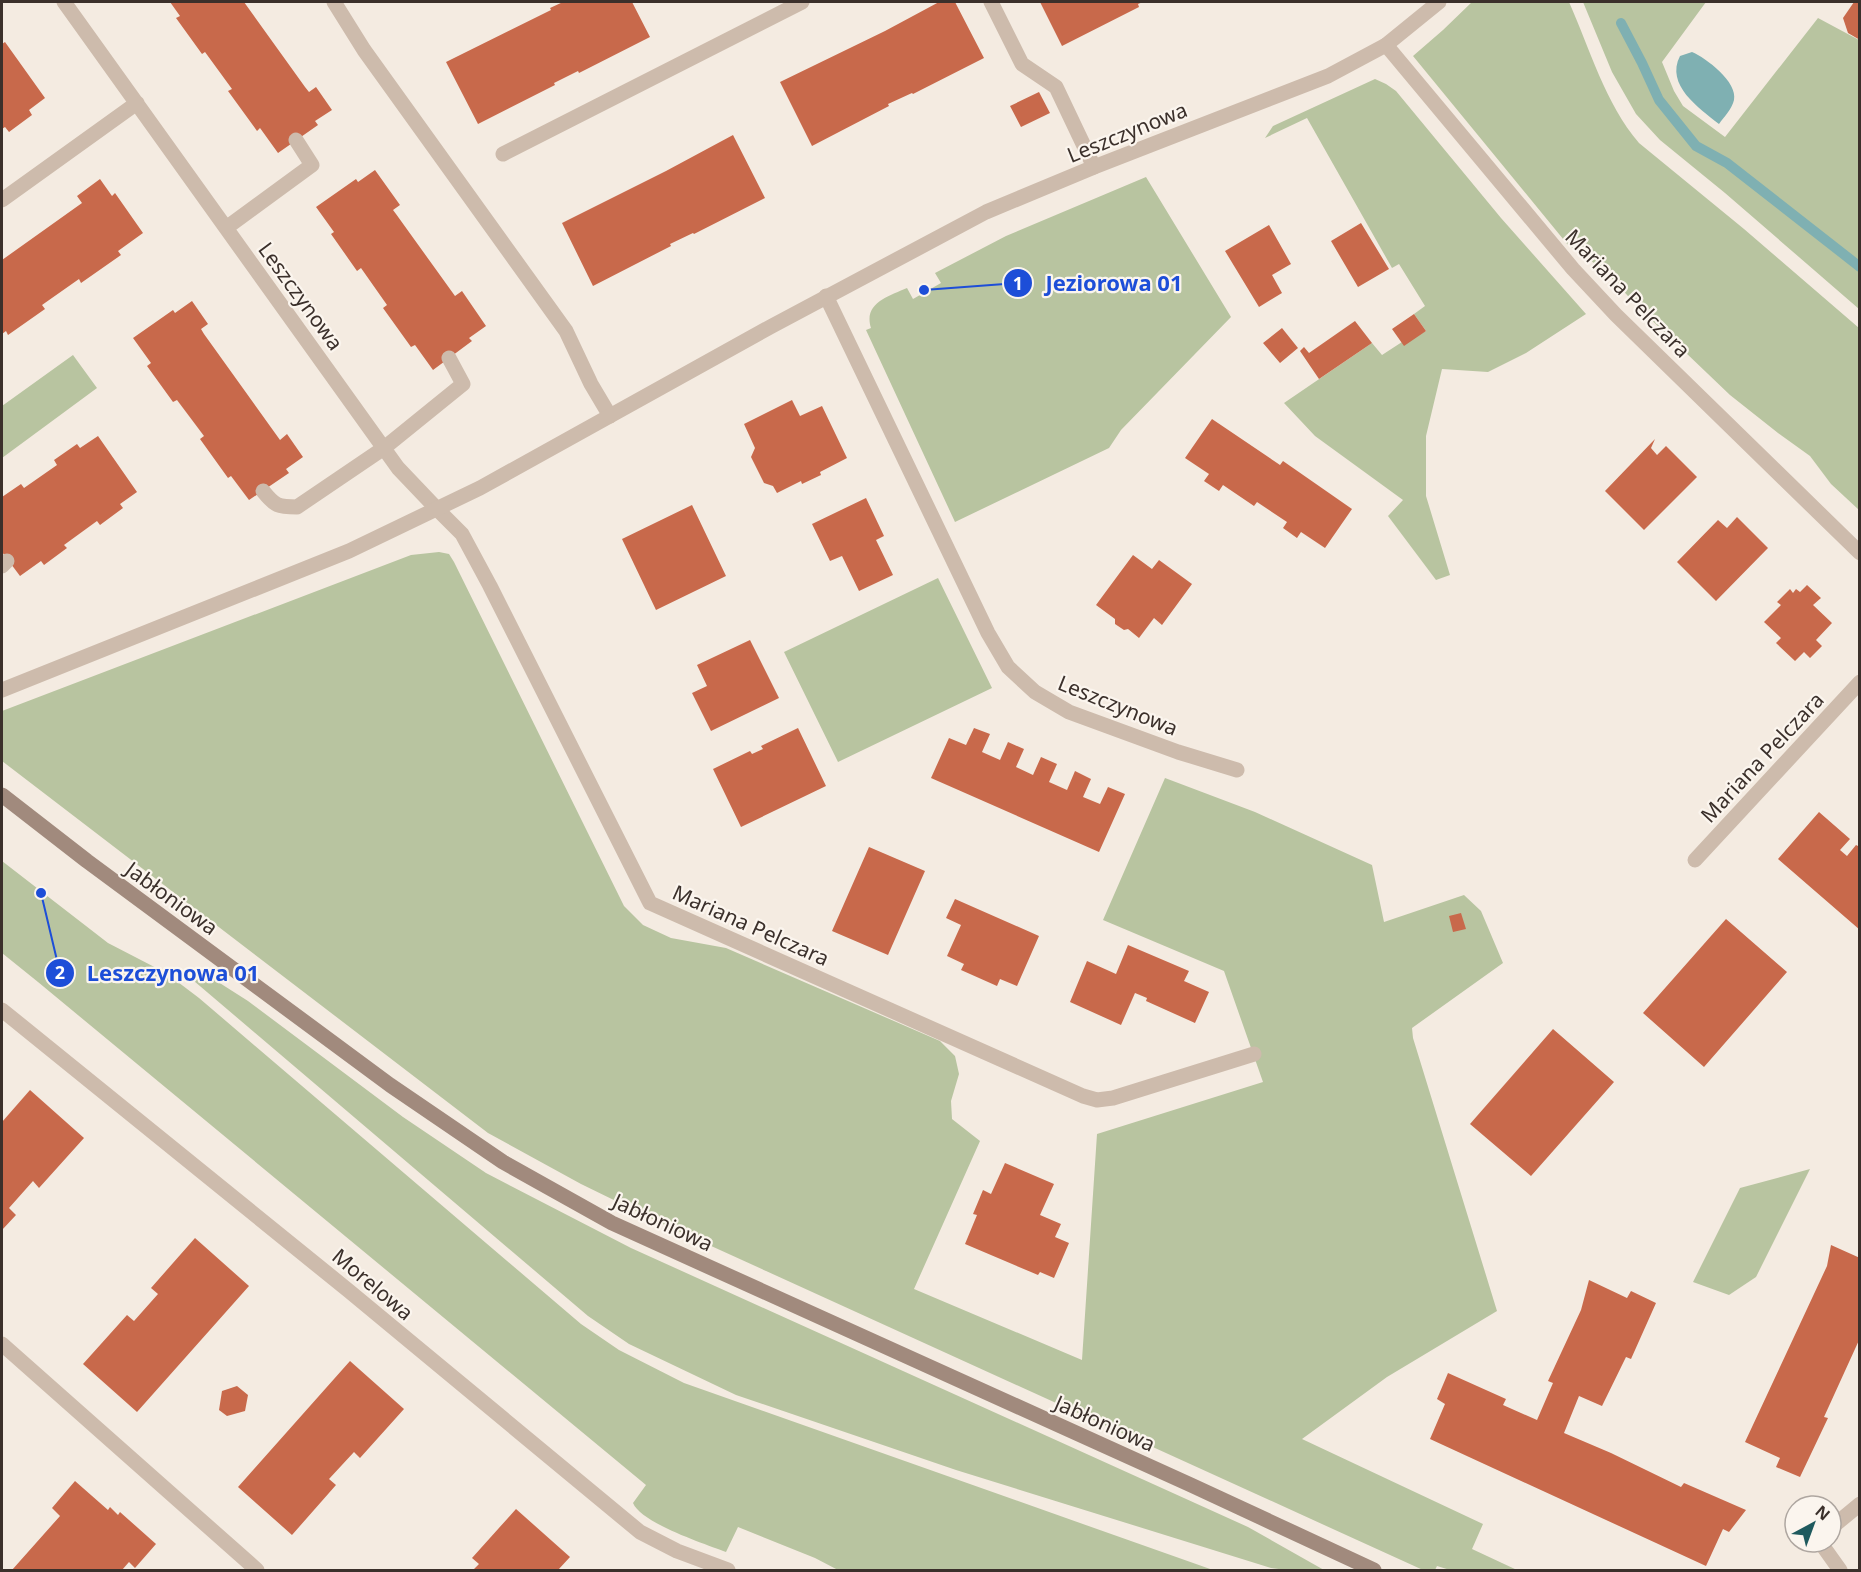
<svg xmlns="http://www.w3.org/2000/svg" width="1861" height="1572" viewBox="0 0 1861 1572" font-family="'Noto Sans',sans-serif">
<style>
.green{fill:#b8c4a0}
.water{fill:#7fb0b2}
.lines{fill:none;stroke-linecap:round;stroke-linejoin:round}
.stream{stroke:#7fb0b2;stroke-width:10}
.building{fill:#c8694b}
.service{stroke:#cdbbac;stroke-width:15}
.minor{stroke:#cdbbac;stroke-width:15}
.tertiary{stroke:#cdbbac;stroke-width:15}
.secondary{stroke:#a18a7d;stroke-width:15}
.labels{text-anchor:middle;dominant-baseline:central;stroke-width:4.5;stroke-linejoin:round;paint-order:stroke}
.street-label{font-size:21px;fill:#3b302b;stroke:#fbf5ee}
.leader{fill:none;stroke:#1d4ed8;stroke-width:2}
.callout-dot{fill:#1d4ed8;stroke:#fbf5ee;stroke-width:2}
.mark-label{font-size:18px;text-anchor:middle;font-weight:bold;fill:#fff}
.callout-label{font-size:22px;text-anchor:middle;font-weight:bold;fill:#1d4ed8;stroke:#fbf5ee;stroke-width:4.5;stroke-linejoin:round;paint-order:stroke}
</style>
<rect width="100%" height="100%" fill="#f4ebe1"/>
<path class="green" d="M 1472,2 L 1569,2 C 1590,49 1605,103 1639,143 L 1744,229 L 1859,328 L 1859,510 L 1831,484 L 1810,456 L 1778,433 L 1730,395 L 1639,308 L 1604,270 L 1568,245 L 1413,56 L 1443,30 Z
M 1583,2 L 1706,2 L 1662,62 L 1674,91 L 1683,106 L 1725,137 L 1818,18 L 1859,40 L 1859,309 L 1725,193 L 1660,140 L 1636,114 L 1612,72 Z
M 1375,79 L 1386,84 L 1396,91 L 1501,218 L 1586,314 L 1526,353 L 1488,372 L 1442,369 L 1426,436 L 1426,496 L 1450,575 L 1436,580 L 1388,516 L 1403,500 L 1315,436 L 1284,403 L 1372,343 L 1382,355 L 1402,342 L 1426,331 L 1414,314 L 1425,306 L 1399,264 L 1392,268 L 1307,118 L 1265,138 L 1273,126 Z
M 1146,177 L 1231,317 L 1121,430 L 1109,448 L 955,522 L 866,330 L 871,328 C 863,303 889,296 907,288 L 913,299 L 941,283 L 935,273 L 1006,236 Z
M 73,355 L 97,388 L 2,458 L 2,406 Z
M 439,552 L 449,554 L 454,562 L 624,906 L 643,925 L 671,938 L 726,948 L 940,1041 L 955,1056 L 959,1074 L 951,1101 L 952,1119 L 980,1141 L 914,1289 L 1082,1360 L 1097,1134 L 1263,1082 L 1224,971 L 1103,920 L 1165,778 L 1255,812 L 1372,865 L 1384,922 L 1464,895 L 1481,911 L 1503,963 L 1412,1028 L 1413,1038 L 1497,1311 L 1387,1377 L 1302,1439 L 1483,1524 L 1472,1549 L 1517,1570 L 1450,1570 L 1437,1566 L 1435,1570 L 1423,1570 L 665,1225 L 581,1184 L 488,1133 L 2,761 L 2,711 L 411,555 Z
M 938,578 L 992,688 L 838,762 L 784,652 Z
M 2,861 L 108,943 L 166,973 L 199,998 L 581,1324 L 619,1350 L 684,1383 L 1213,1570 L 838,1570 L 815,1558 L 738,1527 L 726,1552 C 705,1544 641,1523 633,1503 L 646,1485 L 38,982 L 2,953 Z
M 204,973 L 248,1001 L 403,1117 L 486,1173 L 631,1248 L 1248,1527 L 1324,1570 L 1286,1570 L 1271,1568 L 956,1470 L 736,1395 L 629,1344 L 588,1316 L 194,981 Z
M 1810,1169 L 1756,1277 L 1729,1295 L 1693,1282 L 1740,1188 Z"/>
<path class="water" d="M 1692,52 C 1706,58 1738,82 1734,100 C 1732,109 1724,117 1719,124 C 1699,108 1665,85 1680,56 Z"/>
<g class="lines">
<path class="stream" d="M 1621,23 L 1642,63 L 1659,100 L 1696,146 L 1727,163 L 1860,267"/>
</g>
<path class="building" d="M 170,2 L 244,2 L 305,87 L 309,92 L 316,87 L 332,110 L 315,121 L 318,125 L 278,153 L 260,128 L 257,131 L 228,91 L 232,89 L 205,52 L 202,54 L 176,18 L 180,16 Z
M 563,2 L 632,2 L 650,37 L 579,73 L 578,71 L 554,83 L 555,85 L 478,124 L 446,62 L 551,10 L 550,8 Z
M 939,2 L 955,2 L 984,58 L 913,94 L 912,93 L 888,104 L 889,106 L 812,146 L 780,82 L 885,31 Z
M 1040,2 L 1143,2 L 1138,4 L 1139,7 L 1062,46 Z
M 1854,2 L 1860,2 L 1860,40 L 1848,33 L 1843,18 Z
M 5,42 L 45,98 L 29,110 L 32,115 L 9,132 L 5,127 L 2,129 L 2,44 Z
M 1039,92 L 1050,113 L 1021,127 L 1010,106 Z
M 733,135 L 765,198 L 694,234 L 693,233 L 670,244 L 671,246 L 593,286 L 562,223 L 666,171 Z
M 375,170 L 400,205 L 393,210 L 396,214 L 455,296 L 462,291 L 486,326 L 469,338 L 472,341 L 433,370 L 415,345 L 411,347 L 383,308 L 387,305 L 361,268 L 357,271 L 331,234 L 334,232 L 316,207 L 356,179 L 358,182 Z
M 100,179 L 112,196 L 115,193 L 143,233 L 118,251 L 121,255 L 81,283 L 79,279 L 42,305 L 45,309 L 8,335 L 6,331 L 2,334 L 2,260 L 82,203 L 77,196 Z
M 1361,223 L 1389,269 L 1358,287 L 1331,241 Z
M 1269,225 L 1291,264 L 1272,275 L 1282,293 L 1259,307 L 1225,251 Z
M 192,301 L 208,324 L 201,329 L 204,334 L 280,440 L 287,434 L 303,457 L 286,469 L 289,473 L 249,500 L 231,476 L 228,478 L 200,439 L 204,436 L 177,400 L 173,402 L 147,366 L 151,363 L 133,338 L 173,310 L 175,313 Z
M 1414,314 L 1426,331 L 1404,346 L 1392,329 Z
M 1355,321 L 1372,343 L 1319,379 L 1300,351 L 1304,347 L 1309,353 Z
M 1282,328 L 1298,348 L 1280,363 L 1263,343 Z
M 792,400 L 800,416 L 822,406 L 847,458 L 820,472 L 821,475 L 802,484 L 801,481 L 777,493 L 773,486 L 764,483 L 751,457 L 755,448 L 744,424 Z
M 1212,419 L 1280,465 L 1283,461 L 1352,509 L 1325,548 L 1301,532 L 1297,538 L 1283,528 L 1287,522 L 1257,502 L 1254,506 L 1223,485 L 1219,491 L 1204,481 L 1209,474 L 1185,458 Z
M 98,436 L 137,492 L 120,504 L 123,508 L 100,525 L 97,521 L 64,545 L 67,548 L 44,565 L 41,561 L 20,576 L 2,552 L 2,497 L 21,484 L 24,488 L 57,465 L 54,460 L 77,444 L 80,448 Z
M 1655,439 L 1651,448 L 1657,455 L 1666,446 L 1697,477 L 1644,530 L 1605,491 Z
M 866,498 L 884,536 L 876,540 L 893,575 L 859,591 L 842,556 L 830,561 L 812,524 Z
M 692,505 L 726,576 L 656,610 L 622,539 Z
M 1737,517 L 1768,548 L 1716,601 L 1677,562 L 1718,520 L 1727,528 Z
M 1133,555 L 1152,569 L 1159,560 L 1192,584 L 1162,625 L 1154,618 L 1139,638 L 1128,629 L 1124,630 L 1115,624 L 1115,619 L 1096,605 Z
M 1807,585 L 1821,598 L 1813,605 L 1832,623 L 1816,640 L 1822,646 L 1810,658 L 1804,652 L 1795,661 L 1776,643 L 1781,638 L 1764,622 L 1781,605 L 1777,602 L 1790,589 L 1793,593 L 1796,589 L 1800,592 Z
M 750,640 L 779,698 L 711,731 L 692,693 L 707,686 L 697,665 Z
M 798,728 L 826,786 L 741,827 L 713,769 L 750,751 L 752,754 L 763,749 L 761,746 Z
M 974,728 L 990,734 L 982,752 L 1000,760 L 1008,742 L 1024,749 L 1016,767 L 1033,775 L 1041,757 L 1057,764 L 1049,782 L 1067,790 L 1075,771 L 1091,779 L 1083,797 L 1100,804 L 1108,787 L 1125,794 L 1099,852 L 931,778 L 949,738 L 966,745 Z
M 1819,812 L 1850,839 L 1840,850 L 1847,856 L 1856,845 L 1860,847 L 1860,930 L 1778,859 Z
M 869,847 L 925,871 L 888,955 L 832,931 Z
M 955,899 L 1039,936 L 1017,986 L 1000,979 L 997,986 L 961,970 L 964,964 L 947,956 L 961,925 L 946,918 Z
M 1461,913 L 1466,929 L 1453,932 L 1449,916 Z
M 1726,919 L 1787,972 L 1704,1067 L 1643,1013 Z
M 1128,945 L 1189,971 L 1184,981 L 1209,992 L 1195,1023 L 1146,1001 L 1147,998 L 1135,993 L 1121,1025 L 1070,1002 L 1087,961 L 1116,974 Z
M 1553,1029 L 1614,1082 L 1531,1176 L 1470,1124 Z
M 30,1090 L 84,1138 L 39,1188 L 33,1181 L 9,1208 L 16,1215 L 2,1230 L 2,1122 Z
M 1005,1163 L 1054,1184 L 1040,1215 L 1061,1224 L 1055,1237 L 1069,1243 L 1054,1278 L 1040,1272 L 1038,1275 L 965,1244 L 977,1215 L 973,1214 L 983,1190 L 991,1194 Z
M 195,1238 L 249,1286 L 137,1412 L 83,1364 L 127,1315 L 134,1321 L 158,1294 L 151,1288 Z
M 1831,1245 L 1860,1258 L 1860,1338 L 1824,1417 L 1828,1418 L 1800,1477 L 1776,1467 L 1780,1458 L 1745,1442 L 1827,1266 Z
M 1589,1280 L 1627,1298 L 1631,1291 L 1656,1303 L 1631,1359 L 1626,1357 L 1602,1406 L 1579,1396 L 1564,1433 L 1611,1453 L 1681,1487 L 1684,1483 L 1746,1510 L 1729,1532 L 1723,1529 L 1706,1566 L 1430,1439 L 1445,1404 L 1437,1399 L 1448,1373 L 1506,1399 L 1503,1405 L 1537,1420 L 1553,1383 L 1548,1381 L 1581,1310 Z
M 350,1361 L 404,1409 L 360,1458 L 354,1452 L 329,1479 L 336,1485 L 292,1535 L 238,1487 Z
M 237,1386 L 248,1395 L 245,1411 L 227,1416 L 219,1410 L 222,1391 Z
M 75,1481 L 108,1510 L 110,1507 L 118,1515 L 120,1512 L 156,1544 L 135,1568 L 129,1562 L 122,1570 L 12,1570 L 60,1516 L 52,1508 Z
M 516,1509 L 570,1557 L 558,1570 L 473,1570 L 479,1564 L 472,1558 Z"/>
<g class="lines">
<path class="service" d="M 64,2 L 398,468 L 437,509
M 334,2 L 364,50 L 566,331 L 591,384 L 610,416
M 991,2 L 1022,64 L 1056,87 L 1094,167
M 503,154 L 802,2
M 2,200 L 137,103
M 226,228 L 312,165 L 296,140
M 263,491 C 275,506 278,507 297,507 L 384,448 L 463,384 L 449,358
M 2,566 L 7,561
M 2,1010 L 349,1291 L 640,1532 L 677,1551 L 728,1570
M 1831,1528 L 1860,1504
M 1820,1542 L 1840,1570"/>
<path class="minor" d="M 1386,45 L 1573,269 L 1616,315 L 1860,553
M 826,296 L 988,633 L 1008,667 L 1035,692 L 1069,712 L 1178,752 L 1237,770
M 437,509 L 462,534 L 490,586 L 650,903 L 1083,1096 L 1097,1100 L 1113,1098 L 1254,1054
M 1695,860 L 1860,682
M 2,1344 L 257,1570"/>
<path class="tertiary" d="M 2,690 L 349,551 L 480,488 L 772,326 L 986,212 L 1094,167 L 1328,76 L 1386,45 L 1439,2"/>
<path class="secondary" d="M 2,795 L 87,861 L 390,1085 L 503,1162 L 612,1223 L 1191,1485 L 1374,1570"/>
</g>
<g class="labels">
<g class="street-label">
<text transform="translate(1127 132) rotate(-22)">Leszczynowa</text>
<text transform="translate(1628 293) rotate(46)">Mariana Pelczara</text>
<text transform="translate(301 296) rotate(54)">Leszczynowa</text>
<text transform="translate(1118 705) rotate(22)">Leszczynowa</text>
<text transform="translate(1762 757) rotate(-47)">Mariana Pelczara</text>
<text transform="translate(172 898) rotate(36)">Jabłoniowa</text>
<text transform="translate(751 925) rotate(24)">Mariana Pelczara</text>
<text transform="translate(663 1222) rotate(25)">Jabłoniowa</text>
<text transform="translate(373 1284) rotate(40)">Morelowa</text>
<text transform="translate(1105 1423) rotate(24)">Jabłoniowa</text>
</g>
</g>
<path class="leader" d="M924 290L1018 283M41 893L60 973"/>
<g class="callout-dot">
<circle cx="924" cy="290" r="6"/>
<circle cx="41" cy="893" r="6"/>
<circle cx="1018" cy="283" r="15"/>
<circle cx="60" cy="973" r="15"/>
</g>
<g class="mark-label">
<text x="1018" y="290">1</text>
<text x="60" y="979">2</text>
</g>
<g class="callout-label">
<text x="1114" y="291">Jeziorowa 01</text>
<text x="173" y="981">Leszczynowa 01</text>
</g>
<rect width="1861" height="1572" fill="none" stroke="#3b302b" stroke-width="6"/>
<g transform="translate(1813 1524) rotate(41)"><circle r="28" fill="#fbf5ee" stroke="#aea6a0" stroke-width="1.5"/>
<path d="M0-4.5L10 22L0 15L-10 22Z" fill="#1f5a5e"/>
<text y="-9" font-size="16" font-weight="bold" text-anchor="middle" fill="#3b302b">N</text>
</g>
</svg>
